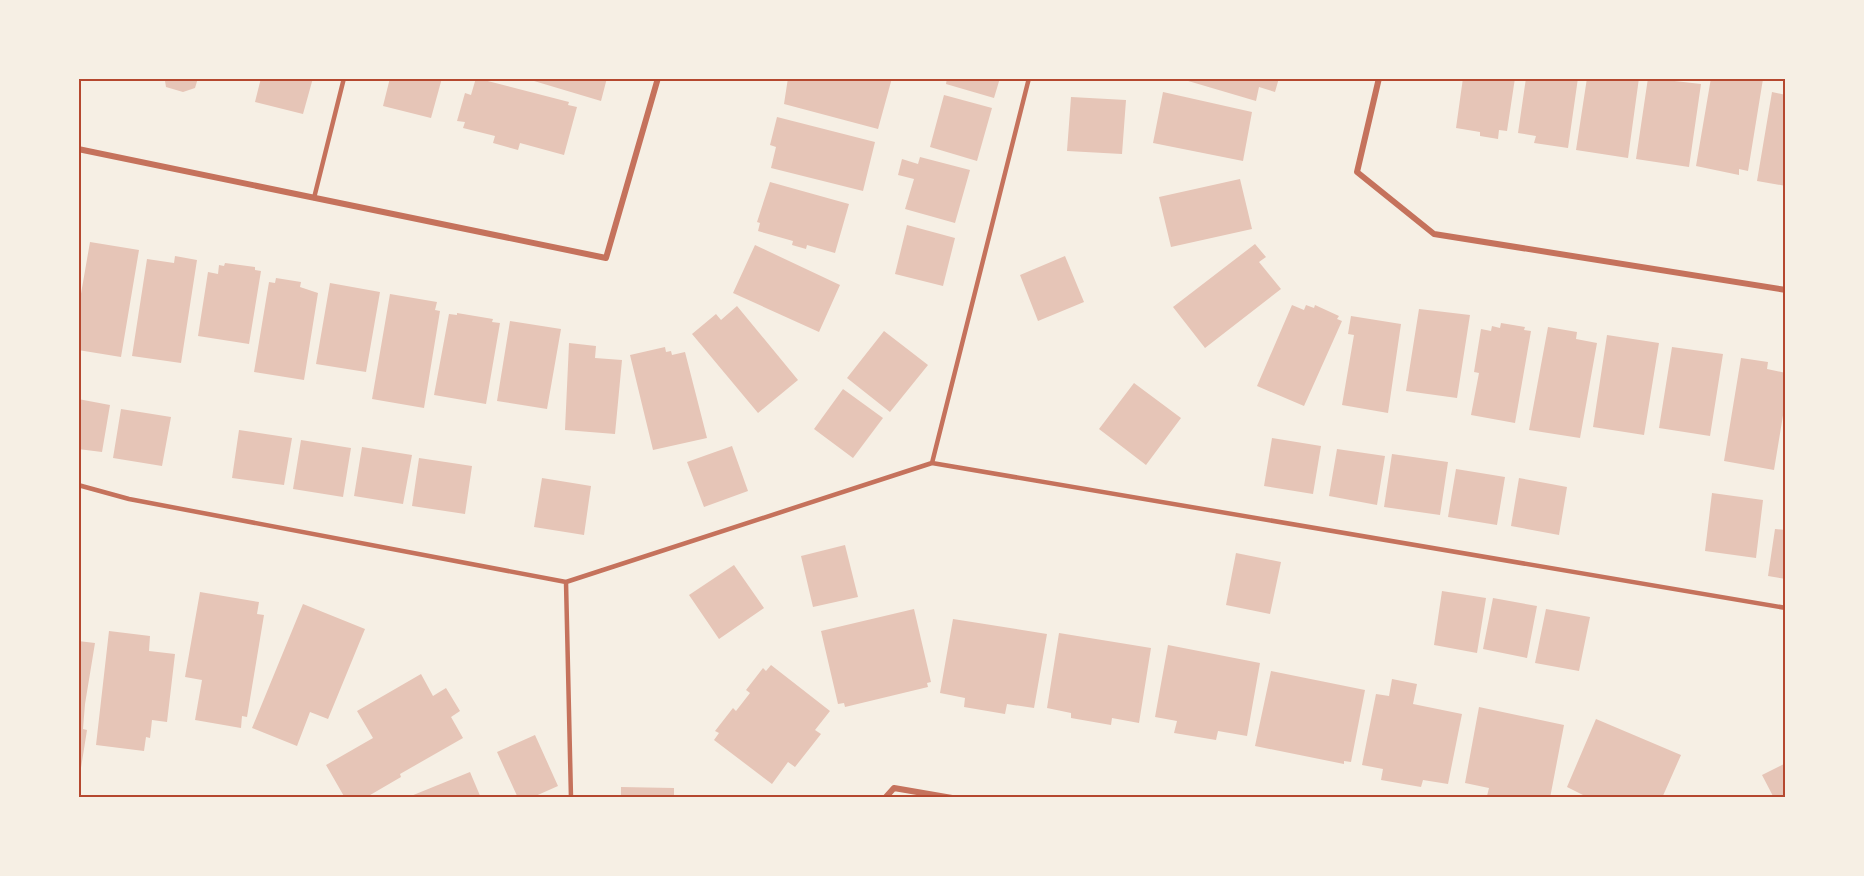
<svg xmlns="http://www.w3.org/2000/svg" width="1864" height="876" viewBox="0 0 1864 876" font-family="'Times New Roman',serif">
<style>
.building{fill:#e6c5b7}
.lines{fill:none;stroke-linecap:round;stroke-linejoin:round}
.service{stroke:#c5725c;stroke-width:4.5}
.minor{stroke:#c5725c;stroke-width:6}
.neatline{fill:none;stroke:#b5482f;stroke-width:2}
</style>
<rect width="100%" height="100%" fill="#f6efe4"/>
<path class="building" d="M 158,78 L 198,78 L 195,88 L 183,92 L 166,87 L 165,81 Z
M 261,78 L 313,78 L 303,114 L 255,102 Z
M 390,78 L 442,78 L 431,118 L 383,106 Z
M 476,78 L 569,102 L 568,105 L 577,107 L 564,155 L 520,143 L 518,150 L 493,143 L 495,136 L 463,128 L 465,122 L 457,121 L 465,93 L 471,95 Z
M 524,78 L 607,78 L 601,101 Z
M 788,78 L 892,78 L 878,129 L 784,104 Z
M 947,78 L 1000,78 L 994,98 L 946,84 Z
M 1178,78 L 1279,78 L 1275,92 L 1259,87 L 1256,101 Z
M 1463,78 L 1515,78 L 1507,131 L 1499,130 L 1498,139 L 1480,136 L 1480,132 L 1456,128 Z
M 1526,78 L 1578,78 L 1568,148 L 1534,143 L 1536,136 L 1518,133 Z
M 1587,78 L 1639,78 L 1628,158 L 1576,150 Z
M 1648,78 L 1701,84 L 1689,167 L 1636,159 Z
M 1711,78 L 1763,79 L 1748,171 L 1739,169 L 1739,175 L 1696,166 Z
M 1163,92 L 1252,112 L 1243,161 L 1153,143 Z
M 1772,92 L 1786,95 L 1786,186 L 1757,181 Z
M 944,95 L 992,108 L 977,161 L 930,147 Z
M 1071,97 L 1126,100 L 1122,154 L 1067,151 Z
M 777,117 L 875,142 L 863,191 L 771,168 L 776,147 L 770,145 Z
M 920,157 L 970,170 L 955,223 L 905,209 L 914,179 L 898,175 L 902,159 L 918,164 Z
M 1240,179 L 1252,229 L 1171,247 L 1159,197 Z
M 770,182 L 849,204 L 835,253 L 807,245 L 806,249 L 792,245 L 793,241 L 758,231 L 760,223 L 757,222 Z
M 907,225 L 955,238 L 943,286 L 895,274 Z
M 90,242 L 139,250 L 121,357 L 78,350 L 78,311 Z
M 1255,244 L 1266,257 L 1259,262 L 1281,289 L 1205,348 L 1173,307 Z
M 755,245 L 840,285 L 819,332 L 733,293 Z
M 175,256 L 197,260 L 181,363 L 132,356 L 147,259 L 174,263 Z
M 1065,256 L 1084,302 L 1038,321 L 1020,275 Z
M 225,263 L 255,267 L 255,270 L 261,271 L 249,344 L 198,336 L 208,272 L 218,274 L 219,265 L 224,266 Z
M 276,278 L 301,282 L 300,287 L 318,293 L 304,380 L 254,372 L 269,282 L 275,283 Z
M 330,283 L 380,292 L 366,372 L 316,364 Z
M 390,294 L 437,302 L 435,310 L 440,311 L 424,408 L 372,399 Z
M 1292,305 L 1304,310 L 1306,305 L 1314,308 L 1315,305 L 1339,316 L 1337,319 L 1342,321 L 1304,406 L 1257,386 Z
M 737,306 L 798,380 L 758,413 L 692,334 L 716,314 L 721,320 Z
M 1419,309 L 1470,315 L 1457,398 L 1406,391 Z
M 457,313 L 493,319 L 492,322 L 500,323 L 486,404 L 434,395 L 449,314 L 457,315 Z
M 1351,316 L 1401,324 L 1388,413 L 1342,405 L 1354,335 L 1348,334 Z
M 510,321 L 561,329 L 547,409 L 497,401 Z
M 1501,323 L 1525,327 L 1524,330 L 1531,331 L 1515,423 L 1471,415 L 1479,373 L 1474,372 L 1481,329 L 1491,331 L 1492,326 L 1500,328 Z
M 1548,327 L 1577,332 L 1576,339 L 1597,343 L 1580,438 L 1529,430 Z
M 884,331 L 928,365 L 890,412 L 847,378 Z
M 1607,335 L 1659,343 L 1644,435 L 1593,427 Z
M 569,343 L 596,346 L 595,358 L 622,360 L 615,434 L 565,430 Z
M 665,347 L 666,352 L 671,351 L 672,355 L 685,352 L 707,438 L 653,450 L 630,355 Z
M 1672,347 L 1723,354 L 1710,436 L 1659,428 Z
M 1741,358 L 1768,362 L 1767,369 L 1786,373 L 1786,397 L 1774,470 L 1724,461 Z
M 1134,383 L 1181,418 L 1146,465 L 1099,429 Z
M 843,389 L 883,418 L 853,458 L 814,429 Z
M 78,399 L 110,405 L 102,452 L 78,449 Z
M 121,409 L 171,417 L 162,466 L 113,458 Z
M 239,430 L 292,438 L 284,485 L 232,478 Z
M 1272,438 L 1321,446 L 1313,494 L 1264,486 Z
M 301,440 L 351,448 L 343,497 L 293,489 Z
M 732,446 L 748,491 L 704,507 L 687,462 Z
M 362,447 L 412,455 L 403,504 L 354,496 Z
M 1337,449 L 1385,456 L 1377,505 L 1329,496 Z
M 1392,454 L 1448,462 L 1440,515 L 1384,507 Z
M 419,458 L 472,466 L 465,514 L 412,506 Z
M 1456,469 L 1505,477 L 1497,525 L 1448,517 Z
M 542,478 L 591,486 L 584,535 L 534,527 Z
M 1519,478 L 1567,487 L 1559,535 L 1511,526 Z
M 1712,493 L 1763,500 L 1756,558 L 1705,551 Z
M 1775,529 L 1786,530 L 1786,579 L 1768,576 Z
M 845,545 L 858,597 L 813,607 L 801,556 Z
M 1236,553 L 1281,562 L 1270,614 L 1226,605 Z
M 734,565 L 764,608 L 719,639 L 689,595 Z
M 1442,591 L 1486,598 L 1477,653 L 1434,645 Z
M 200,592 L 259,602 L 257,614 L 264,615 L 247,717 L 242,716 L 241,728 L 195,720 L 202,680 L 185,677 Z
M 1493,598 L 1537,606 L 1527,658 L 1483,649 Z
M 303,604 L 365,629 L 328,719 L 310,712 L 297,746 L 252,728 Z
M 914,609 L 931,682 L 927,683 L 928,687 L 845,707 L 844,703 L 838,704 L 821,631 Z
M 1546,609 L 1590,617 L 1579,671 L 1535,663 Z
M 953,619 L 1047,634 L 1034,708 L 1007,704 L 1005,714 L 964,707 L 965,698 L 940,693 Z
M 109,631 L 150,636 L 149,651 L 175,654 L 167,722 L 152,720 L 150,738 L 146,737 L 144,751 L 96,745 Z
M 1059,633 L 1151,648 L 1139,723 L 1112,718 L 1111,725 L 1071,718 L 1071,713 L 1047,708 Z
M 78,641 L 95,643 L 85,704 L 83,729 L 87,730 L 81,768 L 78,767 Z
M 1168,645 L 1260,663 L 1247,736 L 1218,731 L 1216,740 L 1174,733 L 1177,721 L 1155,717 Z
M 771,665 L 830,711 L 815,730 L 821,734 L 795,767 L 788,762 L 772,784 L 714,740 L 719,733 L 715,731 L 733,708 L 736,711 L 750,693 L 746,690 L 763,668 L 766,671 Z
M 1271,671 L 1365,690 L 1351,762 L 1344,761 L 1344,764 L 1255,746 Z
M 421,674 L 433,696 L 446,688 L 460,711 L 451,717 L 463,738 L 400,774 L 401,777 L 365,798 L 345,798 L 326,765 L 373,738 L 357,711 Z
M 1392,679 L 1417,684 L 1413,704 L 1462,714 L 1448,784 L 1423,780 L 1421,787 L 1381,780 L 1383,769 L 1362,765 L 1376,694 L 1389,696 Z
M 1479,707 L 1564,725 L 1550,798 L 1497,798 L 1487,796 L 1489,788 L 1465,783 Z
M 1596,719 L 1681,755 L 1662,798 L 1589,798 L 1567,787 Z
M 535,735 L 558,786 L 531,798 L 518,798 L 497,752 Z
M 1786,763 L 1786,798 L 1774,798 L 1762,775 Z
M 470,772 L 481,798 L 406,798 Z
M 621,787 L 674,788 L 674,798 L 621,798 Z
M 705,795 L 770,796 L 770,798 L 705,798 Z"/>
<g class="lines">
<path class="service" d="M 314,198 L 344,78
M 932,463 L 1029,78
M 78,485 L 129,499 L 566,582 L 932,463 L 1786,608
M 566,582 L 571,798"/>
<path class="minor" d="M 1379,78 L 1357,172 L 1434,234 L 1786,290
M 78,149 L 606,258 L 658,78
M 885,798 L 894,788 L 952,798"/>
</g>
<rect width="1864" height="876" fill="none" stroke="#f6efe4" stroke-width="159"/>
<rect x="80" y="80" width="1704" height="716" class="neatline"/>
</svg>
